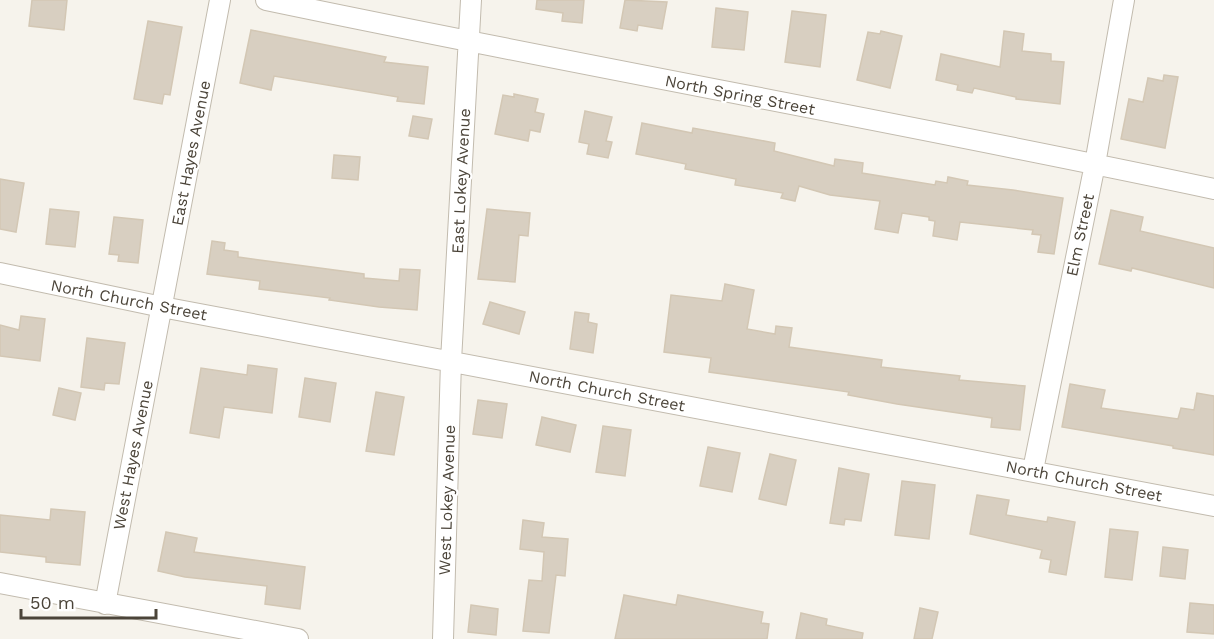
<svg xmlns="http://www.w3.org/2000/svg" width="1214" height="639" viewBox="0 0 1214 639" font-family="'Work Sans',sans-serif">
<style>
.building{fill:#d8cfc1;stroke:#d3c7b4;stroke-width:1.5}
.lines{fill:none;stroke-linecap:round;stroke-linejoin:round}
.minor-casing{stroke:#c2bbae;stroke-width:22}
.minor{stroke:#fff;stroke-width:20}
.labels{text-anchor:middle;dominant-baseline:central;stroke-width:4.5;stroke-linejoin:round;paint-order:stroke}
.street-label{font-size:16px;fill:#4b4439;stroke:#fff}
</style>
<rect width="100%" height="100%" fill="#f6f3ec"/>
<path class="building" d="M 32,0 L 67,0 L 64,30 L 29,26 Z
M 537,0 L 584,0 L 582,23 L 562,21 L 563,13 L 536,9 Z
M 625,0 L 667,2 L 662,29 L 638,25 L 637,31 L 620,28 Z
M 716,8 L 748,12 L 744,50 L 712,47 Z
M 792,11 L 826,15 L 820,67 L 785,62 Z
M 148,21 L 182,27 L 170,95 L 164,94 L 162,104 L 134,99 Z
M 251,30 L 386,57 L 384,62 L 428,67 L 424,104 L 397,101 L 398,97 L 274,76 L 271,90 L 240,83 Z
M 881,31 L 902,36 L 890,88 L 857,80 L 868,32 L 880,34 Z
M 1004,31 L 1024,34 L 1022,51 L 1051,54 L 1051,61 L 1064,62 L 1060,104 L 1016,99 L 1016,97 L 974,88 L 972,93 L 957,90 L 958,85 L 936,80 L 941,54 L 1000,67 Z
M 1164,75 L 1178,77 L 1165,148 L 1121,139 L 1129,99 L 1143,102 L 1148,78 L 1163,81 Z
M 514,94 L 538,99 L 535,112 L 544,114 L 540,132 L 530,130 L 528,141 L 495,134 L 503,95 L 514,97 Z
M 585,111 L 612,117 L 606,141 L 612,142 L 608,158 L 587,154 L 589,144 L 579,142 Z
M 413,116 L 432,119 L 428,139 L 409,136 Z
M 642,123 L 692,133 L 693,128 L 775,143 L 774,151 L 834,166 L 835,159 L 863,163 L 862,173 L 935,185 L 936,181 L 947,183 L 948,177 L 968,181 L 967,185 L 1013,190 L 1063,198 L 1054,254 L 1038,252 L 1041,235 L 1032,234 L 1033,230 L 960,222 L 957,240 L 933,236 L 935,221 L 929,220 L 929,217 L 902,213 L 898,233 L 875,229 L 880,201 L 830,195 L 799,186 L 795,201 L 781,198 L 783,193 L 735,185 L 736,179 L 685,169 L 686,164 L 636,154 Z
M 334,155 L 360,157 L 358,180 L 332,178 Z
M 0,179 L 24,183 L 16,232 L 0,229 Z
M 50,209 L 79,212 L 75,247 L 46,244 Z
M 487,209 L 530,213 L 528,236 L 519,235 L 515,282 L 478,279 Z
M 1111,210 L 1143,217 L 1140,231 L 1214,248 L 1214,288 L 1132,268 L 1131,271 L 1099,264 Z
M 114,217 L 143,220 L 138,263 L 118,261 L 119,255 L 109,254 Z
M 212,241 L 225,243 L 224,250 L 238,252 L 238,257 L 364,274 L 364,278 L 399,281 L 400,269 L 420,270 L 417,310 L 379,307 L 329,300 L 330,298 L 259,289 L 260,281 L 207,274 Z
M 725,284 L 754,290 L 747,329 L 775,334 L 776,326 L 792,328 L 789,347 L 882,360 L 881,367 L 960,376 L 959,380 L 1025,386 L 1020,430 L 991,427 L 992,418 L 897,404 L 848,395 L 849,392 L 709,372 L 711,358 L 664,352 L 671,295 L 722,301 Z
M 490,302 L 525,312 L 519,334 L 483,324 Z
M 575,312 L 589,314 L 588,322 L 597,324 L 593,353 L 570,349 Z
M 21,316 L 45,319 L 40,361 L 0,356 L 0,325 L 19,330 Z
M 87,338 L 125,343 L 119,384 L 105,383 L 104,390 L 81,387 Z
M 248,365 L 277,369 L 272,413 L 224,407 L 219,438 L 190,433 L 201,368 L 247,375 Z
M 305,378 L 336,383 L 330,422 L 299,417 Z
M 1070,384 L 1105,390 L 1101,408 L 1178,419 L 1181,408 L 1194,410 L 1197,393 L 1214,396 L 1214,455 L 1173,448 L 1173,446 L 1062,427 Z
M 59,388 L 81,393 L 75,420 L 53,415 Z
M 376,392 L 404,397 L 394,455 L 366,451 Z
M 478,400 L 507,404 L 502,438 L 473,434 Z
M 542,417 L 576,425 L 570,452 L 536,445 Z
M 603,426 L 631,430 L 625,476 L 596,472 Z
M 708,447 L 740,453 L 732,492 L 700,486 Z
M 770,454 L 796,460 L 786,505 L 759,499 Z
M 839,468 L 869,474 L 861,521 L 845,519 L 844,525 L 830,523 Z
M 902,481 L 935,485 L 929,539 L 895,535 Z
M 977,495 L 1009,500 L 1006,515 L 1047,522 L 1048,517 L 1075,522 L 1066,575 L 1049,572 L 1051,560 L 1040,558 L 1042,550 L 970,534 Z
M 51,509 L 85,512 L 80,565 L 46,562 L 46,557 L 0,552 L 0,515 L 50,520 Z
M 523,520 L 544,523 L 542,537 L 568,539 L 565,576 L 556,575 L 549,633 L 523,631 L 529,580 L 542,581 L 544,552 L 520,549 Z
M 1110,529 L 1138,532 L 1132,580 L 1105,577 Z
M 166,532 L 197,538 L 194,552 L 305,567 L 300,609 L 265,604 L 267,586 L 185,577 L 158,571 Z
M 1163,547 L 1188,550 L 1185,579 L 1160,576 Z
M 624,595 L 676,605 L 678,595 L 763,612 L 761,623 L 769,624 L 767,639 L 615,639 Z
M 1190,603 L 1214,605 L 1214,634 L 1187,632 Z
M 471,605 L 498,609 L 496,635 L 468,632 Z
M 920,608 L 938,612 L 932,639 L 914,639 Z
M 801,613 L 827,619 L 826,625 L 863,633 L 862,639 L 796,639 Z"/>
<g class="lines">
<defs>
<path id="minor" d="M 266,0 C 581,66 899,122 1214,189
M 0,273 L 162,307 L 1214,506
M 1033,470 L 1095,164 L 1124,0
M 0,583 L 298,639
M 105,604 L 220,0
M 443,639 L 451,361 L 471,0"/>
</defs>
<use href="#minor" class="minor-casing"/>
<use href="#minor" class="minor"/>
</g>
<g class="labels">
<g class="street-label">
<text transform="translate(740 95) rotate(11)">North Spring Street</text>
<text transform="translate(191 153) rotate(-79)">East Hayes Avenue</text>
<text transform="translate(461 181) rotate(-87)">East Lokey Avenue</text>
<text transform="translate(1080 235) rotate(-78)">Elm Street</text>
<text transform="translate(129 300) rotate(11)">North Church Street</text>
<text transform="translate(607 391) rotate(11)">North Church Street</text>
<text transform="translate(133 455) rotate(-79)">West Hayes Avenue</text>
<text transform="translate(1084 481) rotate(11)">North Church Street</text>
<text transform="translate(447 500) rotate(-88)">West Lokey Avenue</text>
</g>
</g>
<path d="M21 609v9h135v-9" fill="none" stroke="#4b4439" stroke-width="3"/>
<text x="30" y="609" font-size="18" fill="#4b4439" stroke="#ffffff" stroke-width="4.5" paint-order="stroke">50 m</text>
</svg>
